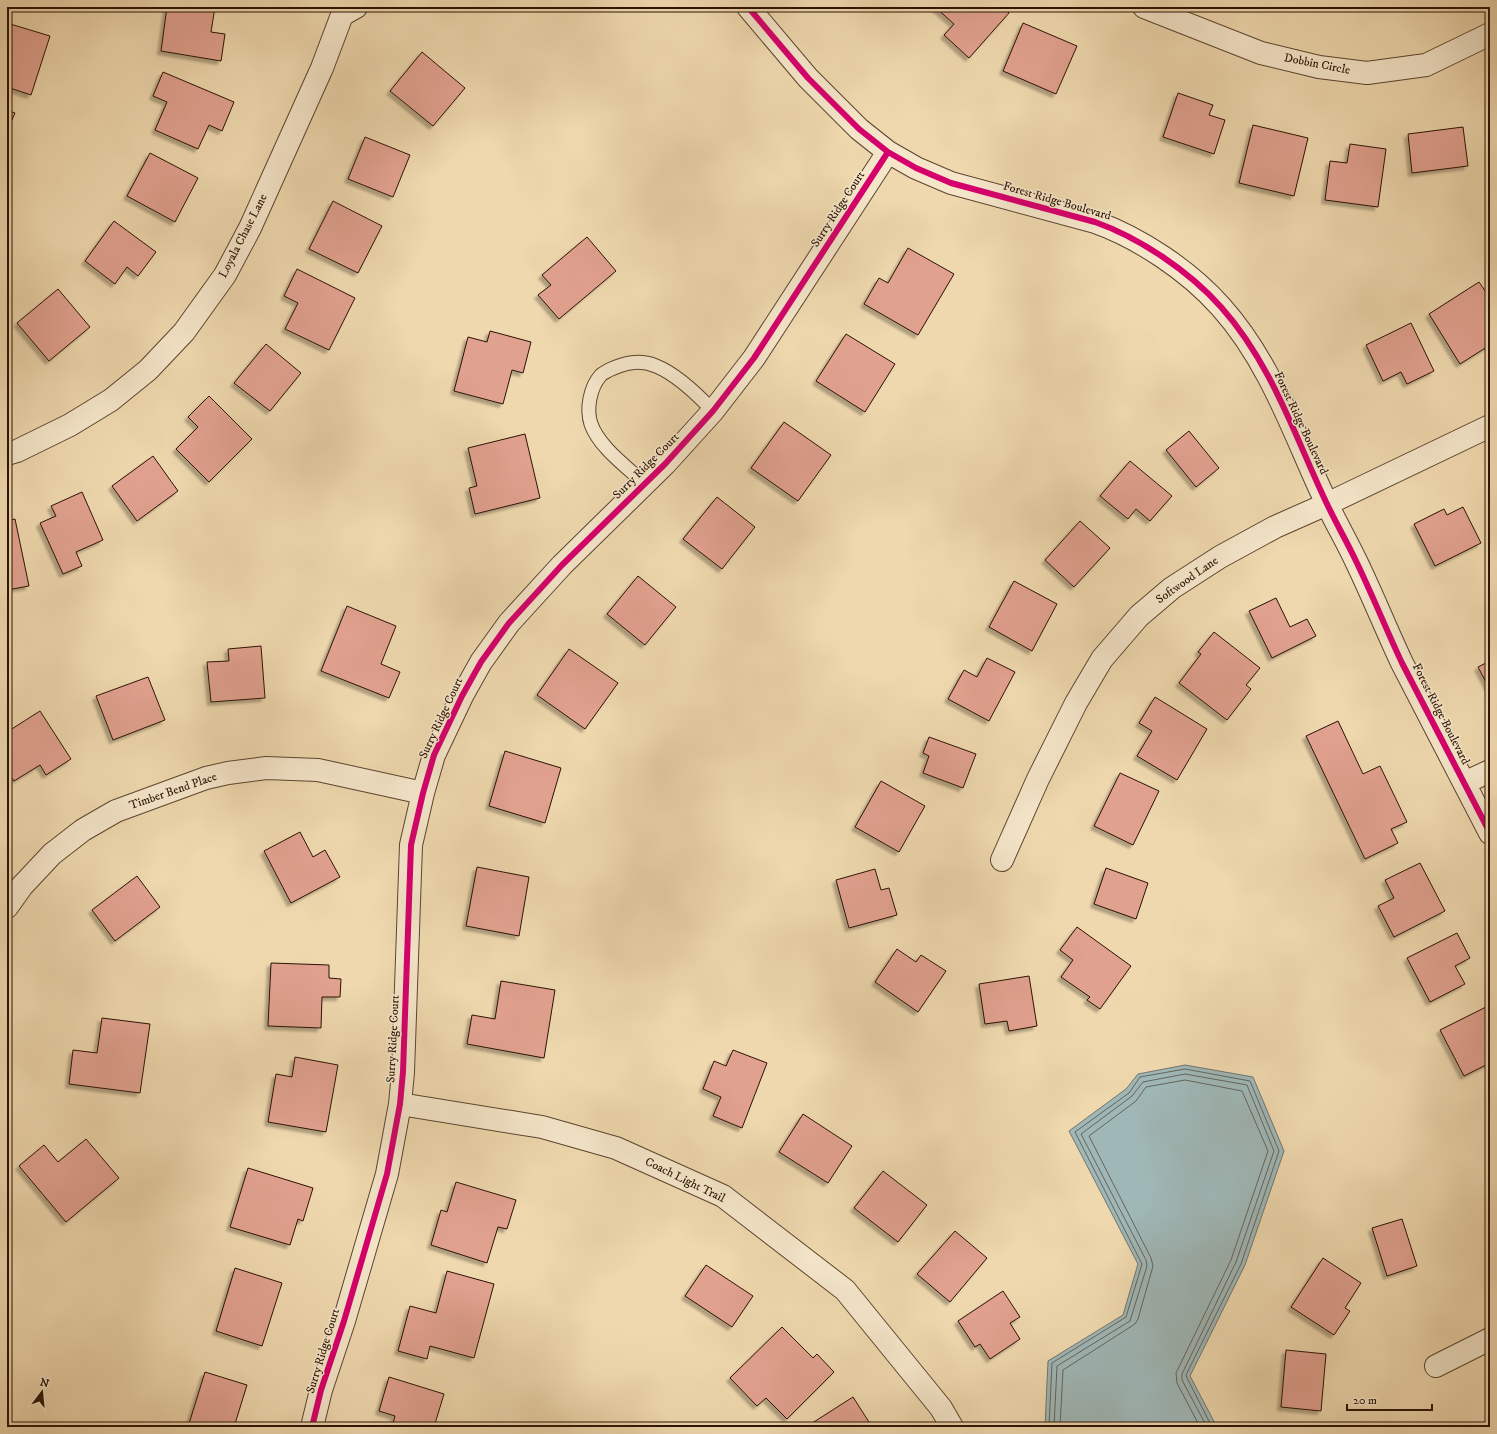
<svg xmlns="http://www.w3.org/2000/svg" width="1497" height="1434" viewBox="0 0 1497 1434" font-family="'IM FELL DW Pica',serif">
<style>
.water{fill:#9fb7b6;stroke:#71756f}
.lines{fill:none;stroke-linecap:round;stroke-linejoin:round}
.shore{stroke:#65645d;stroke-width:1}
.building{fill:#e1a18f;stroke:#2b1204;filter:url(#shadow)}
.lane-casing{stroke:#5c442e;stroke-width:15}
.street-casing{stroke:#5c442e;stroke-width:24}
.lane{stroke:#f5e6ca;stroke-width:13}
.street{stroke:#f5e6ca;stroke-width:22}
.cycleway-casing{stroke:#f5e6ca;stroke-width:8}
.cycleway{stroke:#d6006c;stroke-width:6}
.labels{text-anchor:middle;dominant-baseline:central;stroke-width:3;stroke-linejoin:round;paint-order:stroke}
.street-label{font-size:12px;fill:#2b1204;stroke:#f5e6ca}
</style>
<defs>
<filter id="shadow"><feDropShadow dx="-3.5" dy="3.5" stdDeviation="1" flood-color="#0004"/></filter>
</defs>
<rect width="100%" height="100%" fill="#efd8ae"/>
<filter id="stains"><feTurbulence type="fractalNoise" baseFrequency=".005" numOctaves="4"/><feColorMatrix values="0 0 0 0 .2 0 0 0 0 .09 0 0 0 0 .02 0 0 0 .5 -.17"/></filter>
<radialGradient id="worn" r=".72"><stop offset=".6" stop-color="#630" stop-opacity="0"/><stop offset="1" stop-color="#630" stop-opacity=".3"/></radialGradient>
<path class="water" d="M 1185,1065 L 1253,1077 L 1284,1151 L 1245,1265 L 1190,1376 L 1217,1427 L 1045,1427 L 1048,1361 L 1123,1315 L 1138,1264 L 1069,1131 L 1126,1089 L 1138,1074 Z"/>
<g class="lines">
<path class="shore" d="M 1049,1427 L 1052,1363 L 1126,1317 L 1142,1264 L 1075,1132 L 1129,1093 L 1140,1077 L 1185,1069 L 1250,1081 L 1279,1151 L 1241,1264 L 1186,1375 L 1187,1378 L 1212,1427
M 1054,1427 L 1057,1366 L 1130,1321 L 1147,1266 L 1146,1260 L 1081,1134 L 1132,1096 L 1143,1082 L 1185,1074 L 1247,1085 L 1274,1151 L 1236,1262 L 1182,1374 L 1182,1380 L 1207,1427
M 1060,1427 L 1063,1370 L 1135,1324 L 1138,1319 L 1153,1266 L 1151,1258 L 1089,1136 L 1136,1101 L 1146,1087 L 1185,1080 L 1242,1091 L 1268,1151 L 1231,1260 L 1176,1373 L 1177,1383 L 1200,1427"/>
</g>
<path class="building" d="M 167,7 L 215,7 L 211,32 L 225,34 L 221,61 L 161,51 Z
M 935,7 L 1002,7 L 1009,13 L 969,58 L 944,35 L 954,24 Z
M 7,23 L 50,36 L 31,95 L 7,87 Z
M 1023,23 L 1077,46 L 1056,94 L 1003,71 Z
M 422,52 L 465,88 L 433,126 L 390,91 Z
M 163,72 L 234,102 L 222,131 L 209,125 L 198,149 L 155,130 L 167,102 L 153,96 Z
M 1178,93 L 1213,105 L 1209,115 L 1225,120 L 1214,154 L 1163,137 Z
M 7,110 L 15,113 L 7,131 Z
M 1253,125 L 1308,138 L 1294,196 L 1239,183 Z
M 1463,127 L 1468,166 L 1412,173 L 1408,134 Z
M 365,137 L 410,155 L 393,197 L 348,179 Z
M 1350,144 L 1386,149 L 1378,207 L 1325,200 L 1330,161 L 1347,163 Z
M 150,153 L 198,178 L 175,222 L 127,196 Z
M 333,201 L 382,226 L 358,273 L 309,249 Z
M 114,221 L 156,252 L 138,276 L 127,267 L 115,284 L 85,261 Z
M 587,237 L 616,271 L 559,319 L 538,295 L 551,285 L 542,275 Z
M 908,248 L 954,274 L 918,335 L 864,304 L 879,278 L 888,283 Z
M 297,269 L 355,298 L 329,350 L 285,329 L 298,303 L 284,296 Z
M 1479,282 L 1490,298 L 1490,345 L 1460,364 L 1429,314 Z
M 58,289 L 90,327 L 49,361 L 17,323 Z
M 1411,323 L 1434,371 L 1407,384 L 1401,372 L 1383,381 L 1366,345 Z
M 490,331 L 531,342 L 523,373 L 512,370 L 503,404 L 454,391 L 468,337 L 487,342 Z
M 846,334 L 895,364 L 865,412 L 816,381 Z
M 266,344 L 301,373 L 270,411 L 234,383 Z
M 209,396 L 252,439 L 209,482 L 176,449 L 198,427 L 188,417 Z
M 784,422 L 831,455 L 798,501 L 751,468 Z
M 1189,431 L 1219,468 L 1196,487 L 1166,450 Z
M 525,434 L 540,498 L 475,514 L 469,488 L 477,486 L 468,448 Z
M 153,456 L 178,491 L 137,521 L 112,486 Z
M 1130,461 L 1172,496 L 1150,521 L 1136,509 L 1128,519 L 1100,496 Z
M 82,492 L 103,540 L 76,552 L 82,566 L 63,574 L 40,523 L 56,516 L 51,506 Z
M 717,497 L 755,527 L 722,569 L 683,539 Z
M 1463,507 L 1481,543 L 1435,566 L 1414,524 L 1444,509 L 1447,515 Z
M 15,519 L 29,586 L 7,590 L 7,521 Z
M 1080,521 L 1110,548 L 1074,587 L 1045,560 Z
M 638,576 L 676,607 L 645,645 L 607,614 Z
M 1014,581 L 1057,604 L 1032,651 L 989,627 Z
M 1276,598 L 1290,627 L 1307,619 L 1316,636 L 1272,658 L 1249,611 Z
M 347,606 L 396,626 L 381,664 L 400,672 L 389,698 L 321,671 Z
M 1214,632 L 1260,668 L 1246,685 L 1251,689 L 1227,720 L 1179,683 L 1201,654 L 1198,652 Z
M 261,646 L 265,698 L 211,702 L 207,662 L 229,661 L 228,649 Z
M 569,649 L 618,683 L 585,729 L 537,695 Z
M 987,658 L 1015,672 L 989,721 L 948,699 L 964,670 L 977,677 Z
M 1490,661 L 1490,690 L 1478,667 Z
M 148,677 L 165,720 L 113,740 L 96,696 Z
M 1155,697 L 1207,729 L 1177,780 L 1137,756 L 1152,731 L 1139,723 Z
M 40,711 L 71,759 L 46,775 L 40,765 L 14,781 L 7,771 L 7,732 Z
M 1338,721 L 1363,774 L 1380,766 L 1407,822 L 1391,829 L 1398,843 L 1365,859 L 1306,736 Z
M 929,737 L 976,754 L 963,788 L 923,773 L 929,756 L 923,753 Z
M 505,751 L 561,768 L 545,823 L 489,806 Z
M 1120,773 L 1159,791 L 1133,845 L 1094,826 Z
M 881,781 L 925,806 L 899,852 L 855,827 Z
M 300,832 L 313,857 L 325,850 L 340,877 L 291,903 L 264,851 Z
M 1420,863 L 1445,911 L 1394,937 L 1378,906 L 1394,898 L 1385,880 Z
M 477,867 L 529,877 L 519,936 L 466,926 Z
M 1106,868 L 1148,883 L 1136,919 L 1094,904 Z
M 875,869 L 881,890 L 889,888 L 897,915 L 849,928 L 836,880 Z
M 137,876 L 160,907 L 115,941 L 92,910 Z
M 1077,927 L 1131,966 L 1100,1009 L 1087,1000 L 1090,997 L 1061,977 L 1073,960 L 1060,950 Z
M 1457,933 L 1470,958 L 1455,966 L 1465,984 L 1430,1002 L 1407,958 Z
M 897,949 L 916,962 L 921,955 L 946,971 L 918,1012 L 875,982 Z
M 271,963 L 329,965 L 329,978 L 341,979 L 340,997 L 322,997 L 321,1028 L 268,1026 Z
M 1029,976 L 1037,1026 L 1009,1031 L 1007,1021 L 985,1024 L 979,984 Z
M 501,981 L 555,990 L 544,1058 L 467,1044 L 472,1015 L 495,1019 Z
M 1488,1006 L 1490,1009 L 1490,1063 L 1464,1076 L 1440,1030 Z
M 102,1018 L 150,1024 L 140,1093 L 69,1084 L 73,1050 L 97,1053 Z
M 733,1050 L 767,1063 L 742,1128 L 713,1116 L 721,1097 L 703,1089 L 714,1061 L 726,1066 Z
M 295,1057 L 338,1065 L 326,1132 L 268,1122 L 276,1074 L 292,1077 Z
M 803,1114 L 852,1146 L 828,1183 L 779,1152 Z
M 86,1139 L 119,1178 L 66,1222 L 19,1166 L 44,1145 L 58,1162 Z
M 248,1168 L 313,1188 L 303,1221 L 298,1219 L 290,1245 L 230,1227 Z
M 883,1171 L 927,1205 L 898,1242 L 854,1208 Z
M 456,1182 L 516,1200 L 507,1229 L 498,1227 L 487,1263 L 431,1245 L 441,1210 L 447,1212 Z
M 1402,1219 L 1417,1266 L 1387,1276 L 1372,1228 Z
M 955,1231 L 987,1258 L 950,1302 L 917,1274 Z
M 1323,1258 L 1361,1283 L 1345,1308 L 1350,1311 L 1334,1335 L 1291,1307 Z
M 706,1265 L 753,1296 L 732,1327 L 685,1296 Z
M 235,1268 L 282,1283 L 262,1346 L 216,1331 Z
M 447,1271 L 494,1284 L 474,1358 L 430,1346 L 427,1359 L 398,1351 L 410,1306 L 436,1313 Z
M 1003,1291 L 1020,1317 L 1010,1323 L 1020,1339 L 990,1359 L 980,1344 L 975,1347 L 958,1321 Z
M 782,1327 L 813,1358 L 817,1354 L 834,1372 L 787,1419 L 766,1398 L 757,1406 L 730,1378 Z
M 1286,1350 L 1326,1354 L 1321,1411 L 1281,1407 Z
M 205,1372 L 247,1385 L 234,1427 L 188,1427 Z
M 389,1377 L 444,1394 L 434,1427 L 392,1427 L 395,1416 L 379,1411 Z
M 853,1397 L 869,1422 L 862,1427 L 806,1427 Z"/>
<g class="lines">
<defs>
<path id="lane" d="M 644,483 C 627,467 599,447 591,424 C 586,409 590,387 601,375 C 603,373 606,372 609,370 C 624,363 639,359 656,366 C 676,374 698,395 713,411"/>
<path id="street" d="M 748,7 L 808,78 L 859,129 L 888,152 L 916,168 L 951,183 L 1095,222 C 1140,238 1189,271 1221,307 C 1272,364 1295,437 1327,504 C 1336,523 1347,542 1356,561 C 1372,594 1386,629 1402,663 C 1431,720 1461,776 1490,833
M 1144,7 L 1261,53 L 1319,67 L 1367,73 L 1426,65 L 1490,34
M 7,454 L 17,451 L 70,425 L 111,400 L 148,370 L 184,332 L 225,275 L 250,228 L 322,68 L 342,15 L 356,7
M 1464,783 L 1490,771
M 1002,860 L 1038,779 L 1076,703 L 1102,659 L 1139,616 L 1172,588 L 1220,557 L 1275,527 L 1327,504 L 1490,426
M 7,907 L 22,886 L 52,854 L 83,830 L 116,811 L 206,778 L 228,773 L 266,768 L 318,770 L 423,793
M 400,1104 L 542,1127 L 616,1148 L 723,1196 L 845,1290 L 941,1408 L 952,1427
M 1436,1366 L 1490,1339
M 312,1427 L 321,1390 L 344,1321 L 387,1174 L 400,1104 L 403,1072 L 411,845 L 423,793 L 434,755 L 462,696 L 481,662 L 509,623 L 562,565 L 665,464 L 713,411 L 754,358 L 888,152"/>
</defs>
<use href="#lane" class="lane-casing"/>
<use href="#street" class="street-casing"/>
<use href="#lane" class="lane"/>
<use href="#street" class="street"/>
<defs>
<path id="cycleway" d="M 748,7 L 808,78 L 859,129 L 888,152 L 916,168 L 951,183 L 1095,222 C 1140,238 1189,271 1221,307 C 1272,364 1295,437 1327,504 C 1336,523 1347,542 1356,561 C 1372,594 1386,629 1402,663 C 1431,720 1461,776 1490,833
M 312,1427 L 321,1390 L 344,1321 L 387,1174 L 400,1104 L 403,1072 L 411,845 L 423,793 L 434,755 L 462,696 L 481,662 L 509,623 L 562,565 L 665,464 L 713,411 L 754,358 L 888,152"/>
</defs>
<use href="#cycleway" class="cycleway-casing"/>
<use href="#cycleway" class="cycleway"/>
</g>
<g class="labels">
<g class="street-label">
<text transform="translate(1317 64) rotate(11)">Dobbin Circle</text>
<text transform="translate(1057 201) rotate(16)">Forest Ridge Boulevard</text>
<text transform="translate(838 209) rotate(-57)">Surry Ridge Court</text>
<text transform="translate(243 236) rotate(-63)">Loyala Chase Lane</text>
<text transform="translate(1301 423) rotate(65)">Forest Ridge Boulevard</text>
<text transform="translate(646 466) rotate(-45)">Surry Ridge Court</text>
<text transform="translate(1187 580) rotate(-35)">Softwood Lane</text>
<text transform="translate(1441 714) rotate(63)">Forest Ridge Boulevard</text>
<text transform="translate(441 718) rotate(-65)">Surry Ridge Court</text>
<text transform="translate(173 791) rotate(-19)">Timber Bend Place</text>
<text transform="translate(393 1039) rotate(-87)">Surry Ridge Court</text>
<text transform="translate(685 1180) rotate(26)">Coach Light Trail</text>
<text transform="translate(323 1351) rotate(-73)">Surry Ridge Court</text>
</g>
</g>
<rect width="1497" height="1434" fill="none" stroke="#efd8ae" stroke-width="24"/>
<rect x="8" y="8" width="1481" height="1418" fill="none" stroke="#2b1204" stroke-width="2"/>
<rect x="12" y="12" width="1473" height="1410" fill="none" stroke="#2b1204"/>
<g transform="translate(42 1392) rotate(16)" stroke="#f5e6ca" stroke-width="3" paint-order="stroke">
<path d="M0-3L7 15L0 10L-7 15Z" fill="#2b1204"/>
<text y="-6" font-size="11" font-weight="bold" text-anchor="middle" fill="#2b1204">N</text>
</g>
<path d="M1347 1404v6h85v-6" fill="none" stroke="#2b1204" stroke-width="2"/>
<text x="1353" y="1404" font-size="12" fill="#2b1204" stroke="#f5e6ca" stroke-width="3" paint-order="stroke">20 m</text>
<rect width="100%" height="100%" filter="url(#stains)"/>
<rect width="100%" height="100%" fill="url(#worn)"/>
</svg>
